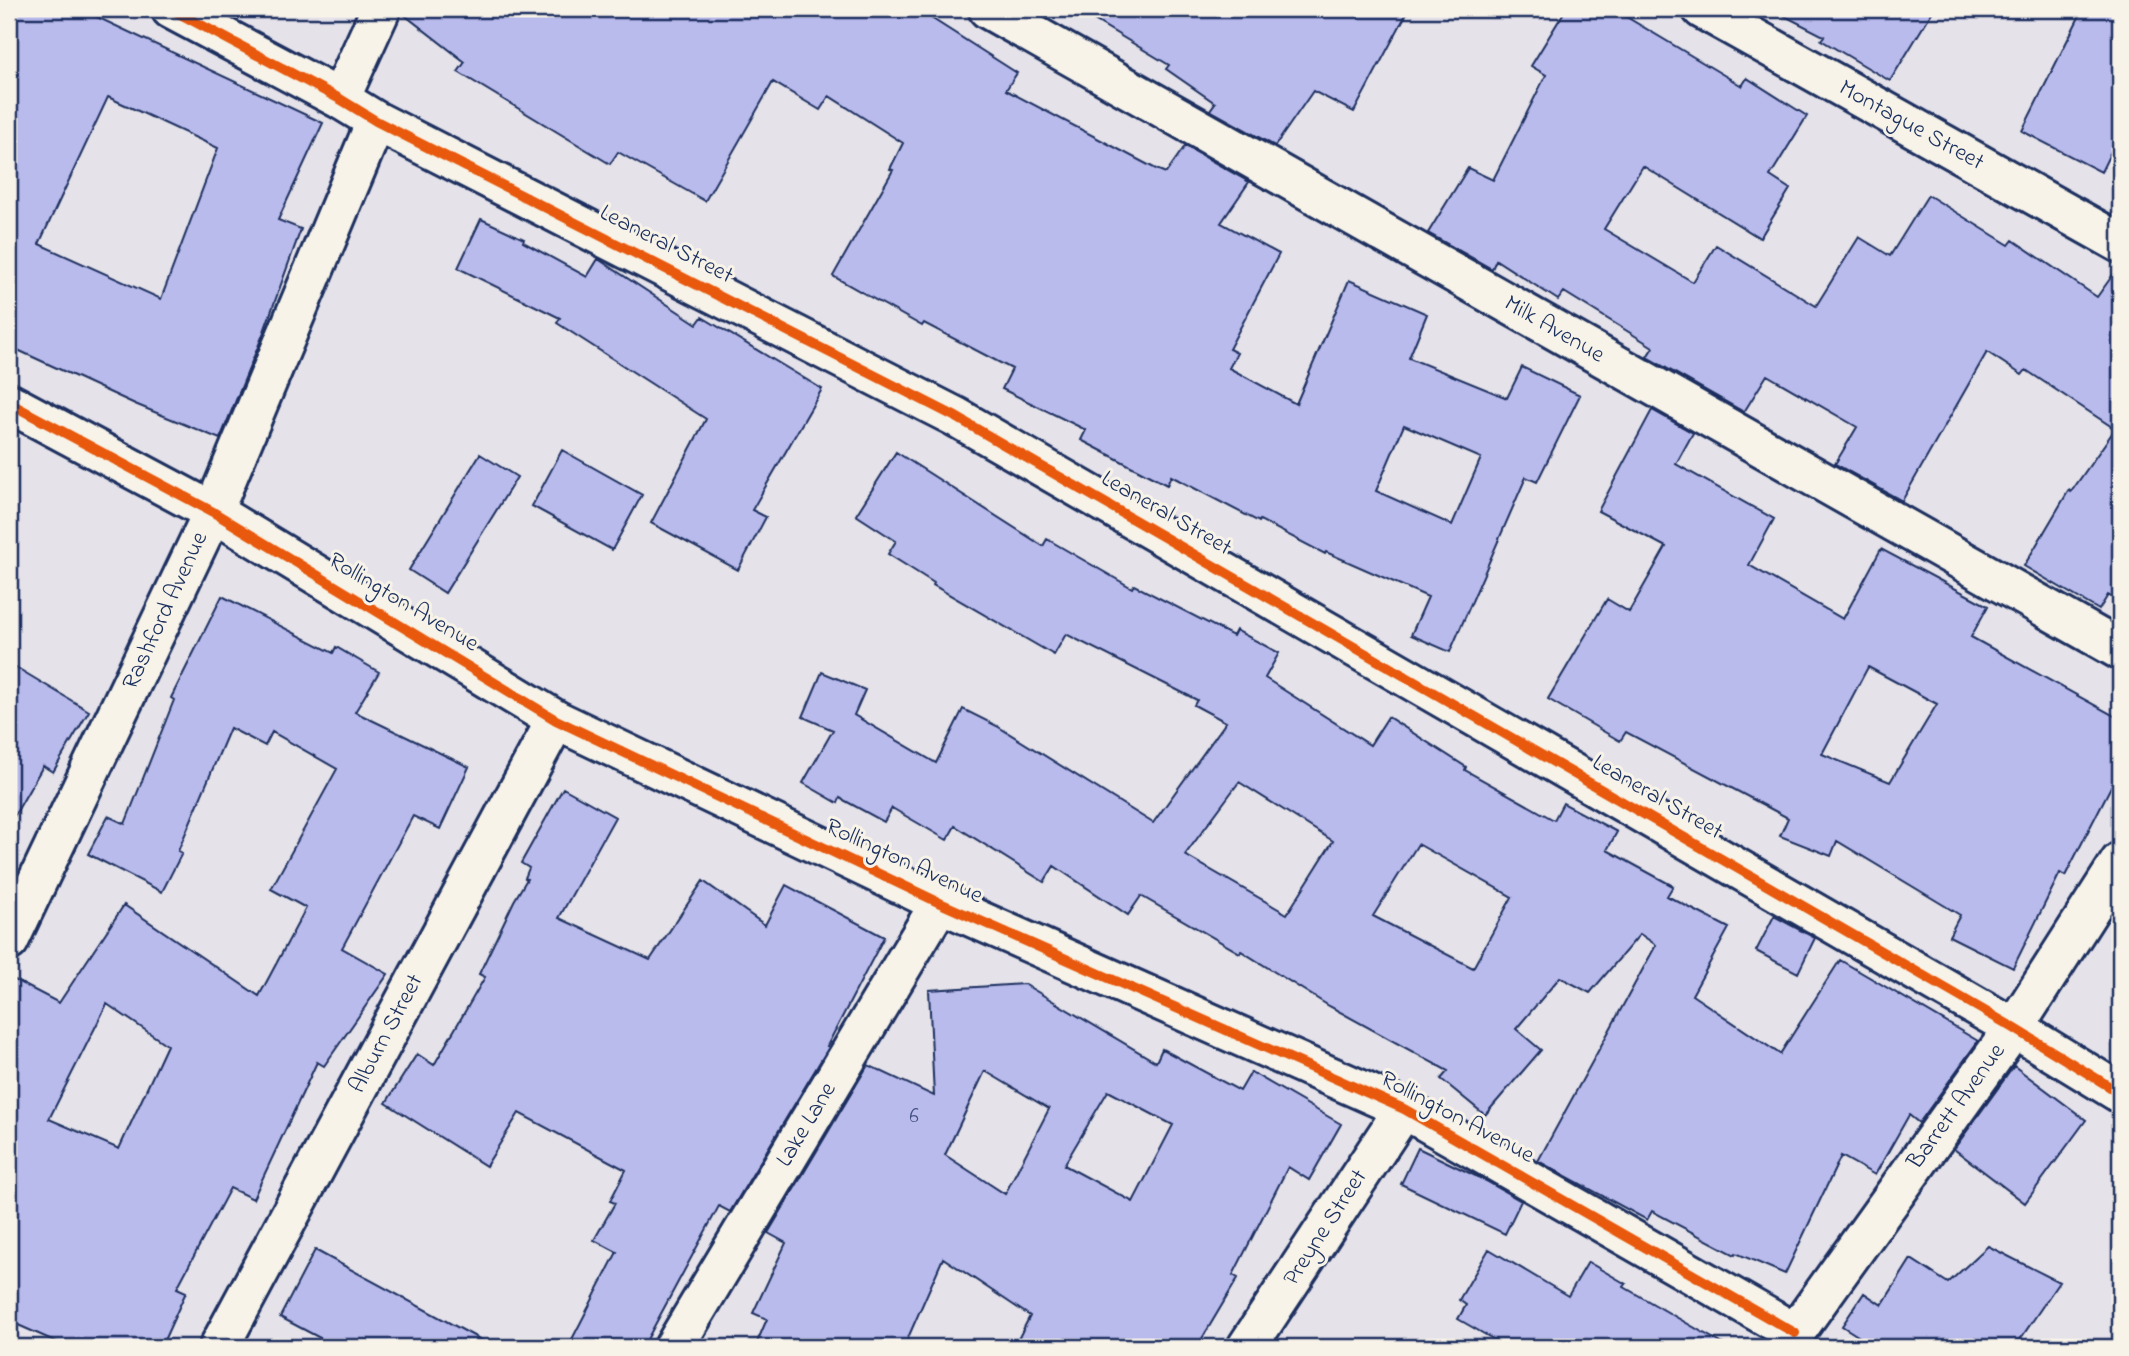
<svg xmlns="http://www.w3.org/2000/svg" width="2129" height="1356" viewBox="0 0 2129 1356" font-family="'Indie Flower',sans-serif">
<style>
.building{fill:#babbed;stroke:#1b2f5e;stroke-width:2;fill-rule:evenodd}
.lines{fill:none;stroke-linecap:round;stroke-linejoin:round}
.minor-casing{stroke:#1b2f5e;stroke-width:44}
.minor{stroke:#f7f3e8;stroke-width:38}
.cycleway-casing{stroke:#f7f3e8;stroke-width:15}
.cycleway{stroke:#e8590c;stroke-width:10}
.labels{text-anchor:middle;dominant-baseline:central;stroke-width:6;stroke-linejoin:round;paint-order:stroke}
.number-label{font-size:21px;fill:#435282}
.street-label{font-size:24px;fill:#1b2f5e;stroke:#f7f3e8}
</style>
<rect width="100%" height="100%" fill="#e5e2ea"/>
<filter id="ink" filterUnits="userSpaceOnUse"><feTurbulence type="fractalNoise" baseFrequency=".0143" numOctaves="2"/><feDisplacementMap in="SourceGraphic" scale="14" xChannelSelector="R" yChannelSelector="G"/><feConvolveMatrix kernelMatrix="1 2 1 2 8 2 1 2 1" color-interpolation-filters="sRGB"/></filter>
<g filter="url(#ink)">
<path class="building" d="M 9,9 L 80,9 L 323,123 L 278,220 L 301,229 L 262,337 L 220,439 L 135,404 L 9,346 ZM 108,97 L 218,148 L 161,299 L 39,244 Z
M 403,9 L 917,9 L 1017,73 L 1006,90 L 1156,169 L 1166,173 L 1185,146 L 1249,182 L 1221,223 L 1279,254 L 1229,349 L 1237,353 L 1229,368 L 1296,404 L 1349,280 L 1427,314 L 1409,358 L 1507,398 L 1522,367 L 1580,395 L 1537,482 L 1526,477 L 1450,652 L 1411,635 L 1428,597 L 1326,552 L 1325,554 L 1260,520 L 1259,522 L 1171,476 L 1167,485 L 1081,440 L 1086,430 L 1002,389 L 1012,369 L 924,323 L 922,326 L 833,276 L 893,170 L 890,169 L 903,143 L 829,96 L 820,110 L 773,82 L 705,201 L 618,152 L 610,164 L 458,72 L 465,62 L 402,13 ZM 1404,425 L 1481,458 L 1452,525 L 1376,491 Z
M 1076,9 L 1409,9 L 1354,112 L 1313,91 L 1275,146 L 1210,110 L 1215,103 L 1166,69 L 1169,65 Z
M 1566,9 L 1613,9 L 1742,86 L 1747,78 L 1807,116 L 1770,176 L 1790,189 L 1760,238 L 1643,166 L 1604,229 L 1693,282 L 1716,245 L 1816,306 L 1859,237 L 1890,256 L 1928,195 L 2009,245 L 2013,240 L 2097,297 L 2120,265 L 2120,602 L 2108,595 L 2099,610 L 2024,566 L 2069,490 L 2071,492 L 2115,429 L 2026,370 L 2022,375 L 1987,352 L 1902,501 L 1835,464 L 1857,427 L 1767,375 L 1744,412 L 1647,357 L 1653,347 L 1564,292 L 1558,300 L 1496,260 L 1492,269 L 1428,233 L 1468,168 L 1493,180 L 1546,75 L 1531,66 Z
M 1771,9 L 1934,9 L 1890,81 L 1821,40 L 1824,36 Z
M 2083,9 L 2120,9 L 2120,133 L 2101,172 L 2022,131 Z
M 481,219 L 524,239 L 523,242 L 587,277 L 598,259 L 697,324 L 702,317 L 822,389 L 752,510 L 766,517 L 738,570 L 651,523 L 706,419 L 557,323 L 560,318 L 458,268 Z
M 1652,410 L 1693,433 L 1676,464 L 1774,519 L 1749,565 L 1843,619 L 1881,549 L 1988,606 L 1971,637 L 2120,719 L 2120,769 L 2065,876 L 2060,873 L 2013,968 L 1949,936 L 1960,915 L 1837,841 L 1831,856 L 1780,836 L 1788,818 L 1626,732 L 1620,741 L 1548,699 L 1607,599 L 1629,612 L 1666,547 L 1598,511 ZM 1868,667 L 1937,704 L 1890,782 L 1822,754 Z
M 562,450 L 642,495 L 612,550 L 532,506 Z
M 896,452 L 1043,546 L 1047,539 L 1132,588 L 1134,585 L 1233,636 L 1236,630 L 1279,653 L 1265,678 L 1370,745 L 1388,717 L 1466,767 L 1465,770 L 1554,820 L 1563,803 L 1617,832 L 1607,850 L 1673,886 L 1667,896 L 1729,928 L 1692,995 L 1780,1054 L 1840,960 L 1978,1041 L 1919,1123 L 1909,1115 L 1875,1175 L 1841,1156 L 1785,1274 L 1736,1253 L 1735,1255 L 1652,1211 L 1647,1220 L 1538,1161 L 1656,945 L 1640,934 L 1590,993 L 1560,977 L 1516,1029 L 1541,1050 L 1485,1115 L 1441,1079 L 1448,1071 L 1329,1006 L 1241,951 L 1240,953 L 1141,896 L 1128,915 L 1054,866 L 1044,882 L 955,826 L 947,840 L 892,808 L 884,822 L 840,798 L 838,803 L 803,783 L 833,730 L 803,717 L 822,672 L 865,690 L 854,715 L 936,763 L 963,709 L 997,726 L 1153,823 L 1226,722 L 1194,705 L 1197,700 L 1066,634 L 1054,655 L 933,585 L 934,583 L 888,554 L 896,541 L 856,515 ZM 1239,782 L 1333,841 L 1287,914 L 1185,855 ZM 1418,844 L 1512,897 L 1473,968 L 1373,916 Z
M 480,454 L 517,477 L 445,593 L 409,570 Z
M 222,596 L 333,653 L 336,647 L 379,672 L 355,712 L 469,767 L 440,829 L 413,816 L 342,948 L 388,974 L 324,1066 L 317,1062 L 253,1199 L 230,1188 L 177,1288 L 186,1292 L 161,1347 L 68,1347 L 9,1321 L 9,977 L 59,1003 L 124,905 L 259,996 L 306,908 L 271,889 L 337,769 L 272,732 L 265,746 L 230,728 L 178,851 L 182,853 L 162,892 L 88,854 L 108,816 L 125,824 L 174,700 L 171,698 ZM 107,1004 L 167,1045 L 119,1149 L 49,1119 Z
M 9,663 L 89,711 L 53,772 L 43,766 L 9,825 Z
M 563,788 L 615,817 L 559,918 L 650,960 L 703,881 L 765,925 L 786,885 L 884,937 L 827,1046 L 829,1047 L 730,1212 L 719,1206 L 643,1347 L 568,1347 L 617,1252 L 594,1240 L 615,1203 L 610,1201 L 626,1170 L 519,1113 L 486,1166 L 386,1103 L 417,1054 L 434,1065 L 485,977 L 479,974 L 514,901 L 527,879 L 525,878 L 529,868 L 521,863 Z
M 1774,916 L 1815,938 L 1798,973 L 1756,951 Z
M 1024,984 L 1156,1062 L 1162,1049 L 1240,1091 L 1251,1072 L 1341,1124 L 1309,1180 L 1288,1167 L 1233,1275 L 1238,1278 L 1197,1347 L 1014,1347 L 1030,1316 L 943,1258 L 904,1347 L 755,1347 L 767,1319 L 753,1313 L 786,1243 L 768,1233 L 868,1065 L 934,1096 L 929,990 ZM 985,1071 L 1049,1109 L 1005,1194 L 945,1155 ZM 1108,1091 L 1173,1125 L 1133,1202 L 1064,1165 Z
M 2014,1066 L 2086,1120 L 2025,1203 L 1954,1149 Z
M 1418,1148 L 1486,1181 L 1521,1201 L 1505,1234 L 1401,1184 Z
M 1988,1246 L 2059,1282 L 2015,1347 L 1855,1347 L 1861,1338 L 1842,1326 L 1864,1293 L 1882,1305 L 1911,1259 L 1948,1283 Z
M 1489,1249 L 1568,1296 L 1588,1262 L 1626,1284 L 1624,1287 L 1728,1347 L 1507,1347 L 1458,1319 L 1466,1305 L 1459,1300 Z
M 315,1250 L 494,1347 L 337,1347 L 280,1317 Z"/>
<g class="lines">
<defs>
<path id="minor" d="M 171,9 L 340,99 L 376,121 L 956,417 L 2014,1028 L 2120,1093
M 988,9 L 2120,650
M 1702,9 L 2120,243
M 340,99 L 381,9
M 9,403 L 213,512 L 556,720 L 940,903 L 1404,1109 L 1795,1333
M 9,941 L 213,512 L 376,121
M 219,1347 L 556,720
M 674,1347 L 940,903
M 1247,1347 L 1404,1109
M 1785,1347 L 2014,1028 L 2120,862"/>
</defs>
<use href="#minor" class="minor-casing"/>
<use href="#minor" class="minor"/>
<defs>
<path id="cycleway" d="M 171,9 L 340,99 L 376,121 L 956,417 L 2014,1028 L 2120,1093
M 9,403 L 213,512 L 556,720 L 940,903 L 1404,1109 L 1795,1333"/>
</defs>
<use href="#cycleway" class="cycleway-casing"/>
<use href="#cycleway" class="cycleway"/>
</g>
</g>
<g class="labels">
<g class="number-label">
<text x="914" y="1117">6</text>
</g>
<g class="street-label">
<text transform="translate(1911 126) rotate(29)">Montague Street</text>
<text transform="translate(666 245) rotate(27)">Leaneral Street</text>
<text transform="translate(1554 330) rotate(30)">Milk Avenue</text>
<text transform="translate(1166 514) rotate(30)">Leaneral Street</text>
<text transform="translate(403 603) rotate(31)">Rollington Avenue</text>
<text transform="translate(166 611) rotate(-65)">Rashford Avenue</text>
<text transform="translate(1657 798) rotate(30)">Leaneral Street</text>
<text transform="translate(904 862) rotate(25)">Rollington Avenue</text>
<text transform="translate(387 1034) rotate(-62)">Alburn Street</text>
<text transform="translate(1957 1107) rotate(-54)">Barrett Avenue</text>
<text transform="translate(1457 1118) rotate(28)">Rollington Avenue</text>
<text transform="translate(807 1125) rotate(-59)">Lake Lane</text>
<text transform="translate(1326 1228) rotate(-57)">Preyne Street</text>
</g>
</g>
<rect width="2129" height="1356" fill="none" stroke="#f7f3e8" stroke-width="35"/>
<rect x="18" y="18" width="2094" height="1321" fill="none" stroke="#1b2f5e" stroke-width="2.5" filter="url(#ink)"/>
</svg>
